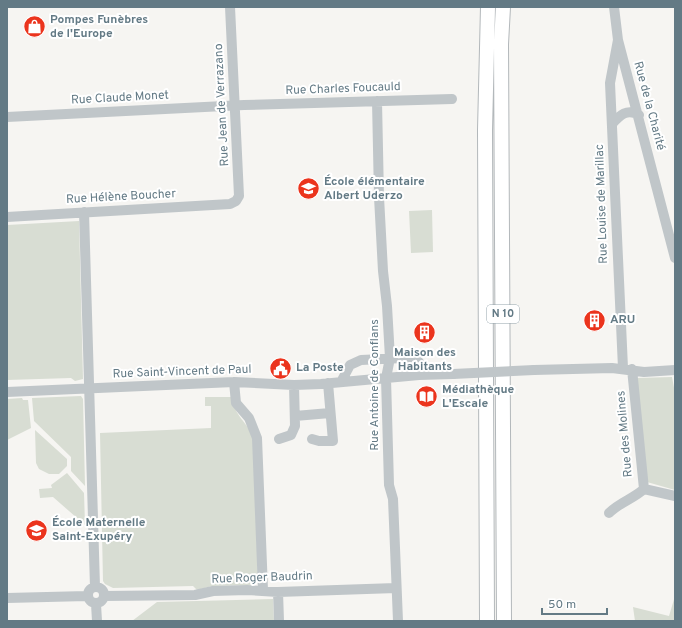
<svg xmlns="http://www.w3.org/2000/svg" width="682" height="628" viewBox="0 0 682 628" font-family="Overpass,sans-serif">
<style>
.green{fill:#d8ddd3}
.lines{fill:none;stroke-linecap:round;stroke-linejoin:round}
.highway-casing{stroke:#b3b8bb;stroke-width:16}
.minor{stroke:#c0c6c9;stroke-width:10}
.highway{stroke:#fff;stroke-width:14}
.minor-bridge{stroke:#c0c6c9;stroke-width:10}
.labels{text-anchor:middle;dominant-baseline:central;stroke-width:4;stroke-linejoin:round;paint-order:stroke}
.shield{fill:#fff;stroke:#92a2aa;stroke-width:1}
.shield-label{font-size:11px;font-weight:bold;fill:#637a85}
.poi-label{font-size:12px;font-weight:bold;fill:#637a85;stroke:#fff;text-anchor:start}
.street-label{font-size:12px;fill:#637a85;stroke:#fff}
</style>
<rect width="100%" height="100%" fill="#f6f5f2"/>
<path class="green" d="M 432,210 L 433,252 L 411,253 L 409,211 Z
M 79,221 L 83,379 L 75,381 L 71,378 L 7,380 L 7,225 Z
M 672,377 L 675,393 L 675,490 L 647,482 L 637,378 Z
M 81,396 L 83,399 L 85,486 L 71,471 L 71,457 L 34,421 L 32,398 Z
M 205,397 L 232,397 C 233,413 245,421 253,435 L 258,577 L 257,581 L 250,585 L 212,586 L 197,590 L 193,586 L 113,588 L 105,584 L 103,581 L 100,433 L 211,428 L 211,406 L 205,406 Z
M 22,398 L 23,400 L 28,400 L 31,428 L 7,440 L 7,399 Z
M 35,430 L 67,459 L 67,466 L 59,474 L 49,474 L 39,469 L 36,463 Z
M 67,473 L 84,493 L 85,525 L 53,497 L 40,498 L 39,489 L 52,488 L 51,485 Z
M 675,596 L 675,621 L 635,621 L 633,607 L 669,616 Z
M 273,599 L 274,621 L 132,621 L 157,602 Z"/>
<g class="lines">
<defs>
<path id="highway" d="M 503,7 L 501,44 L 504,621
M 487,621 L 485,130 L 488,7"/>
</defs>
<use href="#highway" class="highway-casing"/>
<path class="minor" d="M 614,7 L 618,40 L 675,258
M 618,40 L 610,83 L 623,368
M 377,101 L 379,197 L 383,271 L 387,306 L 390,358 L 386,378 L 389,485 L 393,499 L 398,621
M 7,117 L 244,105 L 452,99
M 612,124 C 620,115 627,108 639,115
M 84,212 L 95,587
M 7,217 L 230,204 L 236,201 L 239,196 L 230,7
M 632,369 L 644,489
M 534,370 L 612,368 L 644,372 L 675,370
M 234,382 L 236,403 L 249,418 L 257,438 L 263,590
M 341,382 L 350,365 L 361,360 L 403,358 L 419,362
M 7,392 L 234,382 L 294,385 L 321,384 L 419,375 L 453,374
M 295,416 L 330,413
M 279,439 L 291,435 L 295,426 L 294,385
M 312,439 L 319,441 L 333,441 L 328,383
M 644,489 L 675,496
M 609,513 C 620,502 633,499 644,489
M88 595a8 8 0 1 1 16 0a8 8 0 1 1-16 0Z
M 278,592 L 279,621
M 104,596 L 195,595 L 213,591 L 247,590 L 278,592 L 396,588
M 7,598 L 87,596
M 96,604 L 97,621"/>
<use href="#highway" class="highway"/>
<path class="minor-bridge" d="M 453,374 L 534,370"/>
</g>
<defs>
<symbol id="shop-disc" viewBox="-11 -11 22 22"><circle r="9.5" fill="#eb341d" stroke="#fff"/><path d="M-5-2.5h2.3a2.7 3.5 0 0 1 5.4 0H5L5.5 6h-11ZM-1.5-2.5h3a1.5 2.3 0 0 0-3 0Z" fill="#fff"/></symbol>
<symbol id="school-disc" viewBox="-11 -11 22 22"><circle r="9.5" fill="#eb341d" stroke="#fff"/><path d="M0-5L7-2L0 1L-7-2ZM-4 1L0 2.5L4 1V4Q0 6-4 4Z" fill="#fff"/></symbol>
<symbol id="building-disc" viewBox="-11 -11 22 22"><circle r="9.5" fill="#eb341d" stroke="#fff"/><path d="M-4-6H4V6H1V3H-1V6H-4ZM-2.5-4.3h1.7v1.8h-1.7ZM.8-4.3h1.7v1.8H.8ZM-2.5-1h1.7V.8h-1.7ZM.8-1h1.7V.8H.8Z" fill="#fff"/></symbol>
<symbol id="civic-disc" viewBox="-11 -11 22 22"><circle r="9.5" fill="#eb341d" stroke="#fff"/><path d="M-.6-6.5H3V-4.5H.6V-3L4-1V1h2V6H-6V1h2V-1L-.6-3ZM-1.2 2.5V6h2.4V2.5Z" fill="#fff"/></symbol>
<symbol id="library-disc" viewBox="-11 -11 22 22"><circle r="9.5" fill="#eb341d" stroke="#fff"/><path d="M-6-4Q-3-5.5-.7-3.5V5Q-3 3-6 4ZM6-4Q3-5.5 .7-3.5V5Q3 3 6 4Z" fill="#fff"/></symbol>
</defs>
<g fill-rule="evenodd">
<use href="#shop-disc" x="22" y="14" width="25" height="25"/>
<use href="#school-disc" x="296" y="176" width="25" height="25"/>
<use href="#building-disc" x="582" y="308" width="25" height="25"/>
<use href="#building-disc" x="412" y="320" width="25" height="25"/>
<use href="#civic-disc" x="268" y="356" width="25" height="25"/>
<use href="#library-disc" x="414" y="384" width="25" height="25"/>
<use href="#school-disc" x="24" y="518" width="25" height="25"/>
</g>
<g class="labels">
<rect class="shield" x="487" y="305" width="32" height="18" rx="3"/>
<g class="shield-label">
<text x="503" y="314">N 10</text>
</g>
<g class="poi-label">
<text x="50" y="20">Pompes Funèbres<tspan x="50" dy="14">de l'Europe</tspan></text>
<text x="324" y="182">École élémentaire<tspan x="324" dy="14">Albert Uderzo</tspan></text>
<text x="610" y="320">ARU</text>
<text x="425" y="353" text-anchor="middle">Maison des<tspan x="425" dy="14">Habitants</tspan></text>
<text x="296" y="368">La Poste</text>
<text x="442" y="390">Médiathèque<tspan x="442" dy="14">L'Escale</tspan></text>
<text x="52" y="523">École Maternelle<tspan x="52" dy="14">Saint-Exupéry</tspan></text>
</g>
<g class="street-label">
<text transform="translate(343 89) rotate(-2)">Rue Charles Foucauld</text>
<text transform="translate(120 98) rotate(-3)">Rue Claude Monet</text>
<text transform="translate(222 105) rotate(-93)">Rue Jean de Verrazano</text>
<text transform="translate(649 106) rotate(75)">Rue de la Charité</text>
<text transform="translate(121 197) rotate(-3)">Rue Hélène Boucher</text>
<text transform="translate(602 204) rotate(-92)">Rue Louise de Marillac</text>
<text transform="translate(182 372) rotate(-2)">Rue Saint-Vincent de Paul</text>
<text transform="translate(375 385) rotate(-90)">Rue Antoine de Conflans</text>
<text transform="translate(625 434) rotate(-95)">Rue des Molines</text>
<text transform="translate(262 578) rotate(-2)">Rue Roger Baudrin</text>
</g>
</g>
<rect width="682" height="628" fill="none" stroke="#637a85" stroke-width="16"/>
<path d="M542 608v6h65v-6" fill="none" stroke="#637a85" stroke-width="2"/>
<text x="548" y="608" font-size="12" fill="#637a85" stroke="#ffffff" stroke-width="3" paint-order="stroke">50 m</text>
</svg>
